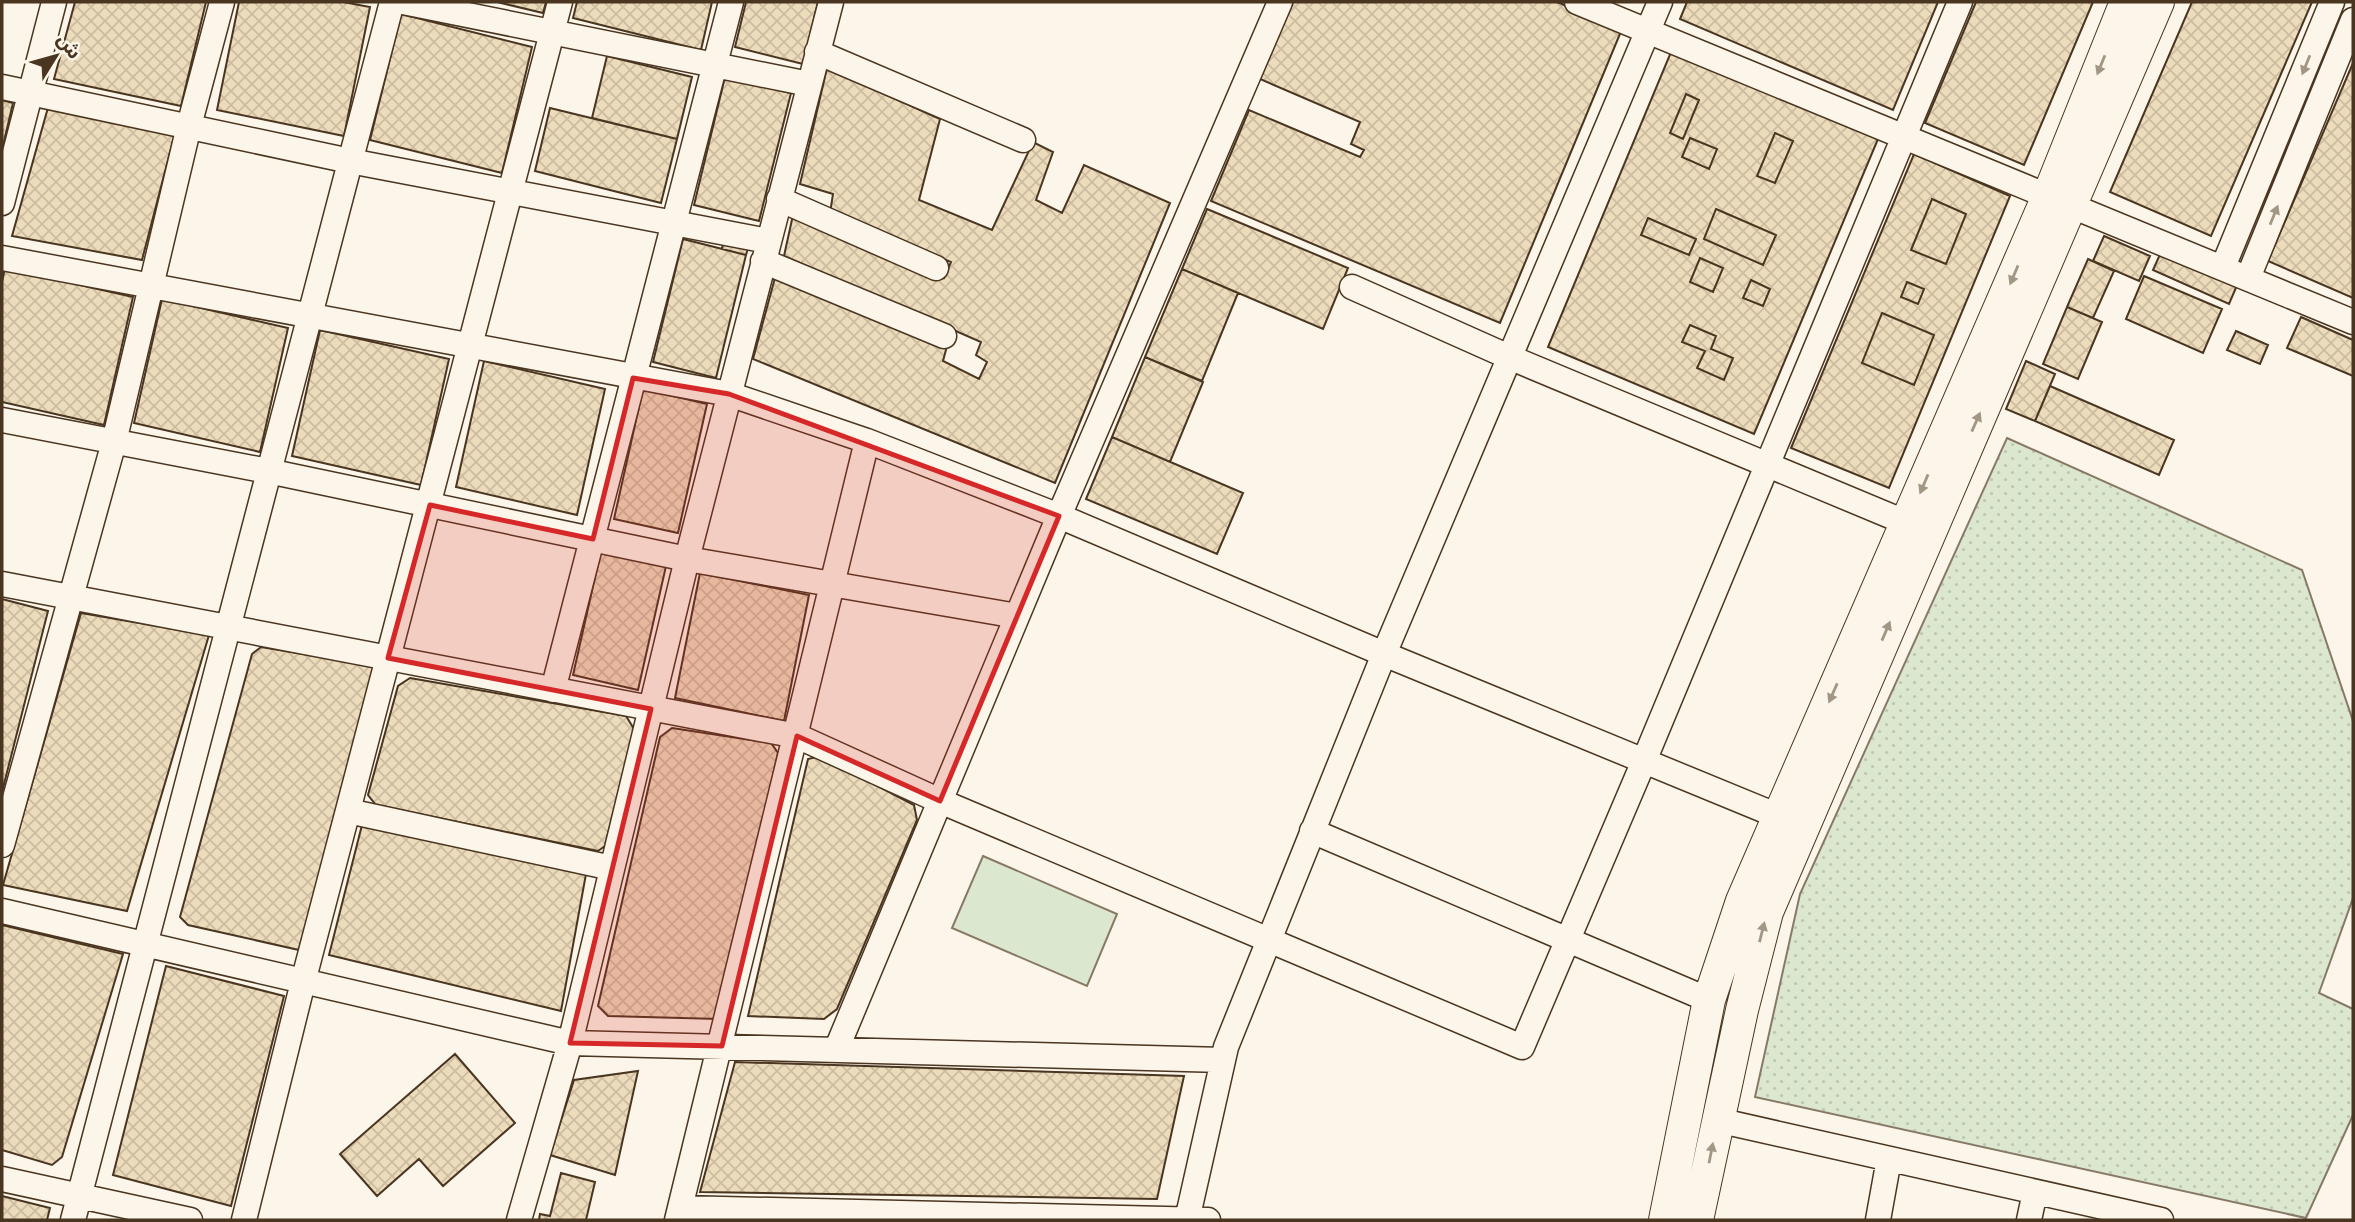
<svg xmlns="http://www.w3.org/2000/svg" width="2355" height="1222" viewBox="0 0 2355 1222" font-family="Arial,'Noto Sans Arabic',sans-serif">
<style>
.grass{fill:#dce7d0;stroke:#887966;stroke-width:2}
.park{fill:url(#park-dots);stroke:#887966;stroke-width:2}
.building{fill:url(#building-cross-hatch);stroke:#4a3520;stroke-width:2;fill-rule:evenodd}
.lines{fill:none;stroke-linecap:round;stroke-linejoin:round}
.minor-casing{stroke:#4a3520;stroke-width:27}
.major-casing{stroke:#4a3520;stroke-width:34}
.minor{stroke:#fbf6e9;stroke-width:24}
.major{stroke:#fbf6e9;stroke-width:32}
.oneway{fill:#a29684}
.marked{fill:#d62828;fill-opacity:0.2;stroke:#d62828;stroke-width:5;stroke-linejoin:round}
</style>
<defs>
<pattern id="park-dots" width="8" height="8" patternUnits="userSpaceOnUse" patternTransform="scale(1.75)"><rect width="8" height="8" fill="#dce7d0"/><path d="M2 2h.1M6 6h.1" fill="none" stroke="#bec7b2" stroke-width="1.8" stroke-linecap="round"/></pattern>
<pattern id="building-cross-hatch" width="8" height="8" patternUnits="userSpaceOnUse" patternTransform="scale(1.75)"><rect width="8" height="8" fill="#ecdcbc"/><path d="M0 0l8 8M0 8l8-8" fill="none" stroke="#ccbda1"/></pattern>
</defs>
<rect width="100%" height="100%" fill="#fbf6e9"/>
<path class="grass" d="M 983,856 L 1117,914 L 1087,986 L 952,928 Z"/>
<path class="park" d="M 2007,438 L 2302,570 L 2353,721 L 2353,898 L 2319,993 L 2353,1009 L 2353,1115 L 2306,1218 L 1755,1097 L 1800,894 Z"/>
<path class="building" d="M 75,2 L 206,2 L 181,106 L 54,79 Z
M 239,2 L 343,2 L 370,7 L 344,136 L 217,110 Z
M 497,2 L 546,2 L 543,13 Z
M 577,2 L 712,2 L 701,50 L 573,18 Z
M 746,2 L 818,2 L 803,64 L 735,47 Z
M 1293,2 L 1557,2 L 1622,29 L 1500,323 L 1211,201 L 1249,110 L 1360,157 L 1364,150 L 1351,144 L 1360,122 L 1260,79 Z
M 1687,2 L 1938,2 L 1893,110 L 1680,19 Z
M 1976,2 L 2093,2 L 2024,165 L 1925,123 Z
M 2192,2 L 2312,2 L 2211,236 L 2110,192 Z
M 401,14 L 532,47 L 502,173 L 370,140 Z
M 1671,52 L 1878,139 L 1754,434 L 1548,347 ZM 1686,94 L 1699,100 L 1683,139 L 1670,133 ZM 1775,133 L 1793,141 L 1775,183 L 1757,176 ZM 1690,138 L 1717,149 L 1709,169 L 1682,157 ZM 1716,209 L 1776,235 L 1763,265 L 1704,239 ZM 1648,218 L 1696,239 L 1689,255 L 1641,235 ZM 1700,258 L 1723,268 L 1713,292 L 1690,282 ZM 1751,280 L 1770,289 L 1763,306 L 1743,298 ZM 1690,325 L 1716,336 L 1711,349 L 1733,358 L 1724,380 L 1697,368 L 1705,351 L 1682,342 Z
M 607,56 L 692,77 L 677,139 L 592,118 Z
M 2353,63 L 2353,298 L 2268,261 Z
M 827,68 L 940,119 L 919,200 L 992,230 L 1033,142 L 1053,152 L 1036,200 L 1062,213 L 1084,165 L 1170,203 L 1055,483 L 753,359 L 776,274 L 947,346 L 943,361 L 979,379 L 987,362 L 976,355 L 981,342 L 784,256 L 793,215 L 944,278 L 951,262 L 830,213 L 833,194 L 800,184 Z
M 725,77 L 791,93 L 759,221 L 694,205 Z
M 1686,94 L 1699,100 L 1683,139 L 1670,133 Z
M 2,100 L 13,103 L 2,150 Z
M 49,104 L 175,133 L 142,260 L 12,236 Z
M 550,108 L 677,139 L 661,203 L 535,171 Z
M 1775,133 L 1793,141 L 1775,183 L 1757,176 Z
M 1690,138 L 1717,149 L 1709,169 L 1682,157 Z
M 1914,154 L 2010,196 L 1889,488 L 1791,448 ZM 1932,199 L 1966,214 L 1946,264 L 1911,250 ZM 1907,282 L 1924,289 L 1918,304 L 1901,297 ZM 1882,313 L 1934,335 L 1914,385 L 1862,363 Z
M 1932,199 L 1966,214 L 1946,264 L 1911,250 Z
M 1207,209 L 1348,268 L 1323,329 L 1182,269 Z
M 1716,209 L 1776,235 L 1763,265 L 1704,239 Z
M 1648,218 L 1696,239 L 1689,255 L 1641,235 Z
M 2104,236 L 2150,256 L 2139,281 L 2093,261 Z
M 724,238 L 749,245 L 746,255 L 722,249 Z
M 683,239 L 746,255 L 716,378 L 653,362 Z
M 2162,250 L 2238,283 L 2229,304 L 2153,270 Z
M 1700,258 L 1723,268 L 1713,292 L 1690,282 Z
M 2088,259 L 2114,271 L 2093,318 L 2067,307 Z
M 5,268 L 133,297 L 104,425 L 2,402 L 2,282 Z
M 1182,269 L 1238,293 L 1202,381 L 1145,357 Z
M 2144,276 L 2222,309 L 2203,353 L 2126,319 Z
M 1751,280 L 1770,289 L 1763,306 L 1743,298 Z
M 1907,282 L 1924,289 L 1918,304 L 1901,297 Z
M 162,299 L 288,328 L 260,452 L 134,423 Z
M 2067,307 L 2102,322 L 2078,379 L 2043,364 Z
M 1882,313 L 1934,335 L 1914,385 L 1862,363 Z
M 2301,317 L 2353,340 L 2353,376 L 2287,348 Z
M 1690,325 L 1716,336 L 1711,349 L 1733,358 L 1724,380 L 1697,368 L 1705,351 L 1682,342 Z
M 320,330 L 449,359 L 421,485 L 292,456 Z
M 2236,331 L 2268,345 L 2260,364 L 2227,350 Z
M 1145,357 L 1203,382 L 1170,462 L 1112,437 Z
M 484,361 L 605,389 L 577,515 L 456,487 Z
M 2026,361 L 2055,374 L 2035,421 L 2006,409 Z
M 2050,386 L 2174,440 L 2159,475 L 2035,421 Z
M 643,389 L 707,404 L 678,533 L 614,519 Z
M 1112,437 L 1243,493 L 1217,554 L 1086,499 Z
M 601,551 L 666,566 L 638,690 L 573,675 Z
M 700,573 L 809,595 L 784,721 L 675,698 Z
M 2,599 L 48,611 L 2,792 Z
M 81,613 L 209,635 L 127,911 L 3,885 Z
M 261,647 L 376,666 L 299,950 L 188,925 L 180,917 L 252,654 Z
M 410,678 L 626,716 L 634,729 L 605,846 L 598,851 L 376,805 L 368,795 L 398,686 Z
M 672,728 L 771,743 L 778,753 L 718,1019 L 608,1016 L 598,1006 L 660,737 Z
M 820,756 L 914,805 L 917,820 L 837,1009 L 824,1019 L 748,1016 L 808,759 Z
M 362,825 L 586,874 L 561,1011 L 329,955 Z
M 2,925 L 123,954 L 62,1157 L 52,1165 L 2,1150 Z
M 166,966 L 284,996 L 231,1206 L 113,1175 Z
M 455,1054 L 515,1123 L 443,1186 L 419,1159 L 377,1196 L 340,1154 Z
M 735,1062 L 1184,1076 L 1157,1199 L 700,1192 Z
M 638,1071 L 615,1175 L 550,1155 L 574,1080 Z
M 561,1173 L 595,1182 L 586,1220 L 539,1220 L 540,1214 L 550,1216 Z
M 2,1196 L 50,1208 L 47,1220 L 2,1220 Z"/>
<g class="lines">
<defs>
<path id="minor" d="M 403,2 L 809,84
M 1577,2 L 2353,322
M 817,52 L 1023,140
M 2,87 L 350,161 L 768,241
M 779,199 L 936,268
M 2,203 L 54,2
M 2,258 L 729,394 L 867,441 L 1059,516 L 1384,654 L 1795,823
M 763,261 L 944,336
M 2223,267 L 2332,2
M 2248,278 L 2353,20
M 1352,287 L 1509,357 L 1907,523
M 2,420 L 268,471 L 687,559 L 1017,616
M 2,584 L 797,736 L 940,801 L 1522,1047 L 1644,761 L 1960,2
M 553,690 L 731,2
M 348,811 L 612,868
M 1312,831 L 1709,1000
M 2,845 L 114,442 L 189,126 L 222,2
M 2,911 L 570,1043 L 1223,1060
M 837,1048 L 1059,516 L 1280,2
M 1717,1120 L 2161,1220
M 2,1179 L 190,1220
M 681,1208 L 1208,1220
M 73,1220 L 392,2
M 244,1220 L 303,982 L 560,2
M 519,1220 L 570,1043 L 687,559 L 831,2
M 677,1220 L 867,441
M 1187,1220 L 1226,1047 L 1384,654 L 1660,2
M 1878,1220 L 1889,1159
M 2029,1220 L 2035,1192"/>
<path id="major" d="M 1665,1220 L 1709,1000 L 1742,901 L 2049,194 L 2126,2
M 1697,1220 L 1742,1010 L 1767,912 L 2158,2"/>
</defs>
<use href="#minor" class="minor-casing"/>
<use href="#major" class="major-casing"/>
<use href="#minor" class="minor"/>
<use href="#major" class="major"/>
</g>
<defs><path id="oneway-solid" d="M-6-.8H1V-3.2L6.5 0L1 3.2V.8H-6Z" transform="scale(1.75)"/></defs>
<g class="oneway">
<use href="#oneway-solid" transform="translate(2101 65) rotate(112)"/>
<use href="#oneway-solid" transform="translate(2306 65) rotate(112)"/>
<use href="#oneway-solid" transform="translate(2274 215) rotate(-68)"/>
<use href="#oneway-solid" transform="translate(2014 275) rotate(113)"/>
<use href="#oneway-solid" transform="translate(1976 422) rotate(-66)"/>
<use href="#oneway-solid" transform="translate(1924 484) rotate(113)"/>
<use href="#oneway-solid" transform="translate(1886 631) rotate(-67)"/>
<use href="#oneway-solid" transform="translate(1833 693) rotate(114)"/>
<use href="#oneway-solid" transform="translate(1762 932) rotate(-76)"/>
<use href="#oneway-solid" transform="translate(1711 1153) rotate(-79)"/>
</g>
<path class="marked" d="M 633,378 L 729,394 L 1059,516 L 940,801 L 797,736 L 722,1046 L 570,1043 L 651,709 L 388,658 L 430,505 L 593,539 Z"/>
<rect width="2355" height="1222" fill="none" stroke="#4a3520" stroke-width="7"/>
<g transform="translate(56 56) rotate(53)" stroke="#fbf6e9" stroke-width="5" paint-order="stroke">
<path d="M0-5L12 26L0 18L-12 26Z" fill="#4a3520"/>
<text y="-10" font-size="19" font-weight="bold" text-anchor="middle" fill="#4a3520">ش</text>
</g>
</svg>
